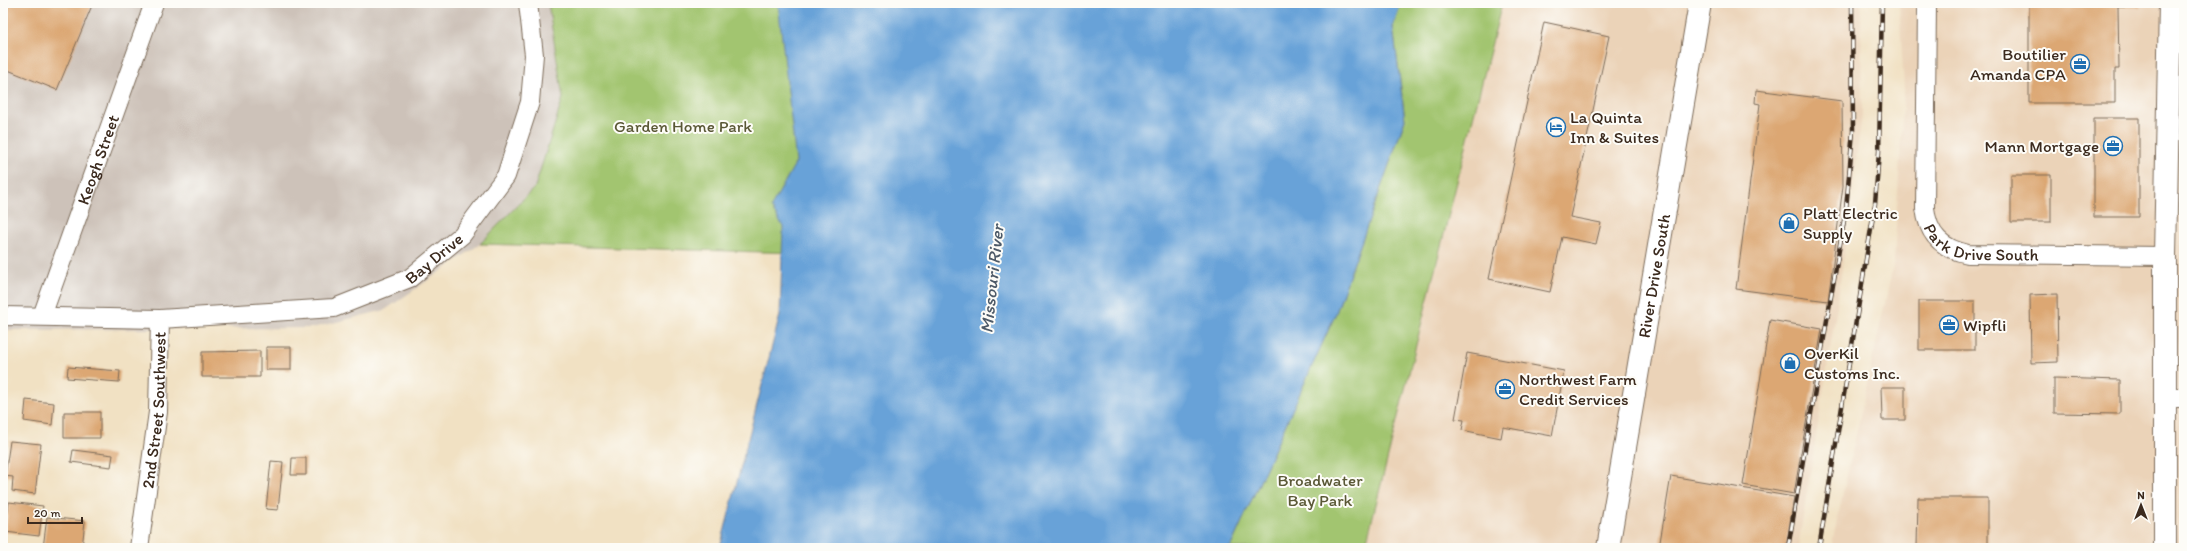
<svg xmlns="http://www.w3.org/2000/svg" width="2187" height="551" viewBox="0 0 2187 551" font-family="Itim,sans-serif">
<style>
.built{fill:#ebd3b8}
.industrial{fill:#cdc2b9}
.green{fill:#a2c56f;stroke:#6e7846}
.water{fill:#68a2d8;stroke:#52667b}
.building{fill:#dca773}
.lines{fill:none;stroke-linecap:round;stroke-linejoin:round}
.minor-casing{stroke:#7b6a58;stroke-width:20}
.tertiary-casing{stroke:#7b6a58;stroke-width:24}
.secondary-casing{stroke:#7b6a58;stroke-width:24}
.minor{stroke:#fff;stroke-width:18}
.tertiary{stroke:#fff;stroke-width:22}
.secondary{stroke:#fff;stroke-width:22}
.rail-casing{stroke:#3b2a1e;stroke-width:4.5}
.rail{stroke:#fdfcf7;stroke-width:3;stroke-dasharray:9;stroke-linecap:butt}
.labels{text-anchor:middle;dominant-baseline:central;stroke-width:4;stroke-linejoin:round;paint-order:stroke}
.poi-label{font-size:17px;fill:#3b2a1e;stroke:#fdfcf7;text-anchor:start}
.park-label{font-size:17px;fill:#5a5836;stroke:#fdfcf7}
.street-label{font-size:17px;fill:#3b2a1e;stroke:#fdfcf7}
.water-label{font-size:18px;font-style:italic;fill:#4d5a68;stroke:#fdfcf7}
</style>
<rect width="100%" height="100%" fill="#fdfcf7"/>
<filter id="ink" filterUnits="userSpaceOnUse"><feTurbulence type="fractalNoise" baseFrequency=".025" numOctaves="2"/><feDisplacementMap in="SourceGraphic" scale="8" xChannelSelector="R" yChannelSelector="G"/><feConvolveMatrix kernelMatrix="1 2 1 2 8 2 1 2 1" color-interpolation-filters="sRGB"/></filter>
<filter id="wash" filterUnits="userSpaceOnUse"><feTurbulence type="fractalNoise" baseFrequency=".012" numOctaves="4" result="noise"/><feDisplacementMap in="SourceGraphic" scale="16" xChannelSelector="R" yChannelSelector="G"/><feGaussianBlur stdDeviation="0.9" result="paint"/><feColorMatrix in="noise" values="0 0 0 0 0 0 0 0 0 0 0 0 0 0 0 0 0 1.4 0 .05"/><feComposite in="paint" operator="in"/></filter>
<g filter="url(#wash)">
<rect width="100%" height="100%" fill="#f1e1c3"/>
<path class="built" d="M 1502,3 L 1861,3 L 1862,115 L 1837,306 L 1798,548 L 1365,548 Z
M 1899,3 L 2184,3 L 2184,548 L 1831,548 L 1894,262 L 1904,88 Z"/>
<path class="industrial" d="M 3,3 L 548,3 L 563,98 L 535,187 L 480,244 L 385,310 L 312,328 L 3,330 Z"/>
<path class="green" d="M 548,3 L 795,3 L 798,253 L 480,244 L 535,187 L 563,98 Z
M 1401,3 L 1502,3 L 1365,548 L 1230,548 L 1336,313 L 1405,120 L 1393,27 Z"/>
<path class="water" d="M 778,3 L 1401,3 L 1393,27 L 1405,120 L 1336,313 L 1230,548 L 720,548 L 780,315 L 783,227 L 771,207 L 796,162 Z"/>
<g id="blocks">
<path class="building" d="M 3,3 L 93,3 L 57,90 L 3,68 Z
M 2029,3 L 2140,3 L 2140,7 L 2118,7 L 2119,69 L 2115,69 L 2115,103 L 2029,103 Z
M 1544,22 L 1609,36 L 1570,217 L 1601,223 L 1596,244 L 1562,237 L 1550,292 L 1489,279 Z
M 1756,90 L 1842,101 L 1843,186 L 1828,301 L 1736,289 L 1760,104 L 1755,103 Z
M 2094,118 L 2139,118 L 2139,217 L 2094,217 Z
M 2011,175 L 2051,175 L 2051,222 L 2011,222 Z
M 2057,294 L 2058,362 L 2031,363 L 2030,295 Z
M 1919,301 L 1975,301 L 1975,350 L 1919,350 Z
M 1770,320 L 1822,329 L 1794,494 L 1743,485 Z
M 266,347 L 291,347 L 291,370 L 266,370 Z
M 260,351 L 260,377 L 202,377 L 202,352 Z
M 1467,353 L 1564,371 L 1552,436 L 1503,427 L 1501,438 L 1462,430 L 1464,420 L 1455,419 Z
M 68,367 L 120,371 L 119,382 L 67,378 Z
M 2054,378 L 2120,380 L 2120,414 L 2054,413 Z
M 1881,387 L 1905,387 L 1905,420 L 1882,420 Z
M 26,400 L 54,403 L 52,425 L 24,421 Z
M 64,412 L 100,412 L 100,438 L 64,438 Z
M 10,441 L 41,444 L 35,494 L 12,491 L 13,477 L 5,476 Z
M 73,450 L 113,455 L 111,467 L 71,462 Z
M 292,458 L 306,458 L 306,475 L 291,475 Z
M 271,461 L 283,462 L 278,510 L 266,509 Z
M 1671,476 L 1794,497 L 1786,548 L 1659,548 Z
M 1918,498 L 1988,498 L 1988,548 L 1917,548 Z
M 9,502 L 43,506 L 39,536 L 5,532 Z
M 47,517 L 85,521 L 82,548 L 43,548 Z"/>
</g>
</g>
<g filter="url(#ink)">
<use href="#blocks" fill-opacity="0" stroke="#7b6a58" stroke-width="1"/>
<g class="lines">
<defs>
<g id="minor">
<path id="s1" d="M 1927,3 L 1925,208 C 1928,235 1942,249 1968,254 L 2165,256"/>
<path id="s2" d="M 3,316 L 160,319 L 334,308 L 410,278 L 462,235 L 506,176 L 530,102 L 534,55 L 528,3"/>
<path id="s3" d="M 42,316 L 154,3"/>
<path d="M 2166,398 L 2184,398"/>
<path id="s4" d="M 139,548 L 158,412 L 160,319"/>
</g>
<path id="tertiary" d="M 2165,548 L 2165,256 L 2170,3"/>
<g id="secondary">
<path id="s5" d="M 1608,548 L 1700,3"/>
</g>
</defs>
<use href="#minor" class="minor-casing"/>
<use href="#tertiary" class="tertiary-casing"/>
<use href="#secondary" class="secondary-casing"/>
<use href="#minor" class="minor"/>
<use href="#tertiary" class="tertiary"/>
<use href="#secondary" class="secondary"/>
<defs>
<path id="rail" d="M 1788,548 L 1846,209 L 1853,131 L 1852,3
M 1819,548 L 1875,204 L 1879,152 L 1882,3"/>
</defs>
<use href="#rail" class="rail-casing"/>
<use href="#rail" class="rail"/>
</g>
</g>
<defs>
<symbol id="office-ring" viewBox="-11 -11 22 22"><circle r="9.5" fill="#fdfcf7" stroke="#1f6fb2" stroke-width="1.5"/><path d="M-6-3h4V-5.5h4V-3h4V5H-6ZM-1-4.5V-3h2v-1.5ZM-6 0V1H6V0Z" fill="#1f6fb2"/></symbol>
<symbol id="hotel-ring" viewBox="-11 -11 22 22"><circle r="9.5" fill="#fdfcf7" stroke="#1f6fb2" stroke-width="1.5"/><path d="M-6-4.5h1.5V1H6V5H4.5V3h-9V5H-6ZM-4 0a1.8 1.8 0 1 1 3.6 0ZM.5 0V-2.5h3Q6-2.5 6 0Z" fill="#1f6fb2"/></symbol>
<symbol id="shop-ring" viewBox="-11 -11 22 22"><circle r="9.5" fill="#fdfcf7" stroke="#1f6fb2" stroke-width="1.5"/><path d="M-5-2.5h2.3a2.7 3.5 0 0 1 5.4 0H5L5.5 6h-11ZM-1.5-2.5h3a1.5 2.3 0 0 0-3 0Z" fill="#1f6fb2"/></symbol>
</defs>
<g fill-rule="evenodd">
<use href="#office-ring" x="2069" y="53" width="22" height="22"/>
<use href="#hotel-ring" x="1545" y="116" width="22" height="22"/>
<use href="#office-ring" x="2102" y="135" width="22" height="22"/>
<use href="#shop-ring" x="1778" y="212" width="22" height="22"/>
<use href="#office-ring" x="1938" y="314" width="22" height="22"/>
<use href="#shop-ring" x="1779" y="352" width="22" height="22"/>
<use href="#office-ring" x="1494" y="378" width="22" height="22"/>
</g>
<g class="labels">
<g class="poi-label">
<text x="2066" y="54" text-anchor="end">Boutilier<tspan x="2066" dy="20">Amanda CPA</tspan></text>
<text x="1570" y="117">La Quinta<tspan x="1570" dy="20">Inn &amp; Suites</tspan></text>
<text x="2099" y="146" text-anchor="end">Mann Mortgage</text>
<text x="1803" y="213">Platt Electric<tspan x="1803" dy="20">Supply</tspan></text>
<text x="1963" y="325">Wipfli</text>
<text x="1804" y="353">OverKil<tspan x="1804" dy="20">Customs Inc.</tspan></text>
<text x="1519" y="379">Northwest Farm<tspan x="1519" dy="20">Credit Services</tspan></text>
</g>
<g class="park-label">
<text x="683" y="126">Garden Home Park</text>
<text x="1320" y="480">Broadwater<tspan x="1320" dy="20">Bay Park</tspan></text>
</g>
<g class="street-label">
<text stroke="none"><textPath href="#s3" startOffset="166">Keogh Street</textPath></text>
<text stroke="none"><textPath href="#s1" startOffset="283">Park Drive South</textPath></text>
<text stroke="none"><textPath href="#s2" startOffset="444">Bay Drive</textPath></text>
<text stroke="none"><textPath href="#s5" startOffset="276">River Drive South</textPath></text>
<text stroke="none"><textPath href="#s4" startOffset="139">2nd Street Southwest</textPath></text>
</g>
<g class="water-label">
<text transform="translate(992 279) rotate(-84)">Missouri River</text>
</g>
</g>
<rect width="2187" height="551" fill="none" stroke="#fdfcf7" stroke-width="16"/>
<g transform="translate(2141 505)" stroke="#fdfcf7" stroke-width="3" paint-order="stroke">
<path d="M0-3L7 15L0 10L-7 15Z" fill="#3b2a1e"/>
<text y="-6" font-size="11" font-weight="bold" text-anchor="middle" fill="#3b2a1e">N</text>
</g>
<path d="M28 517v6h54v-6" fill="none" stroke="#3b2a1e" stroke-width="2"/>
<text x="34" y="517" font-size="12" fill="#3b2a1e" stroke="#fdfcf7" stroke-width="3" paint-order="stroke">20 m</text>
</svg>
